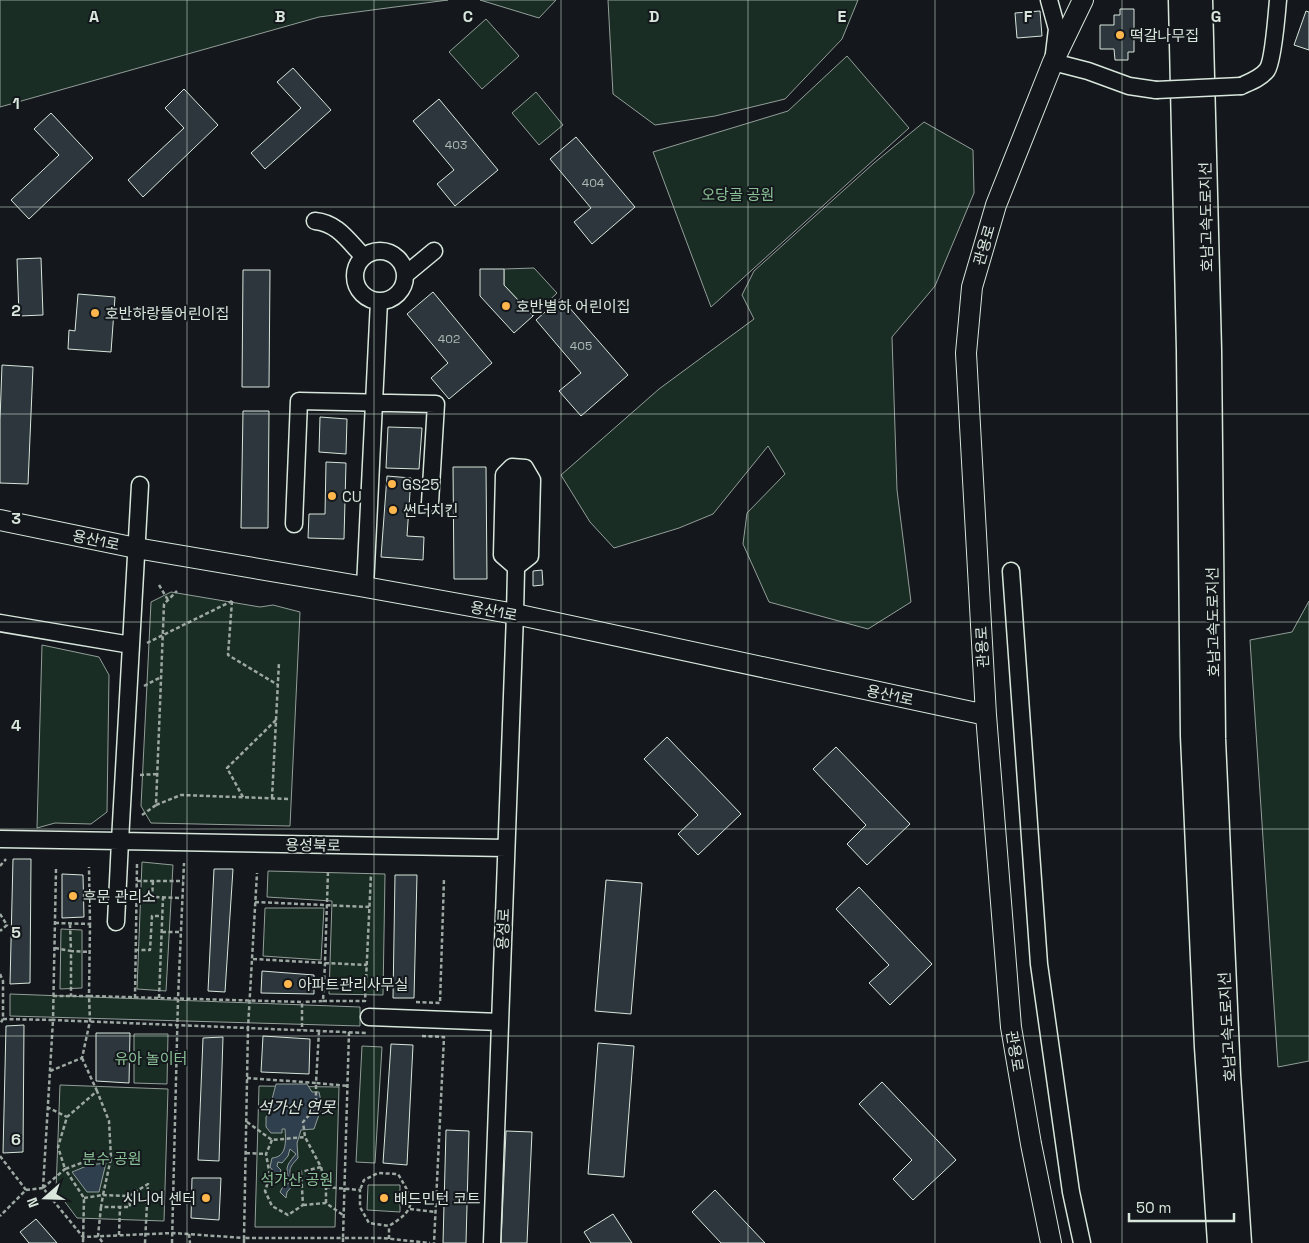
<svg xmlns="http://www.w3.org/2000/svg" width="1309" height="1243" viewBox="0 0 1309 1243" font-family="'Space Grotesk','Noto Sans KR',sans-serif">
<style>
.green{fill:#1a2d24;stroke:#939e99}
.water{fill:#2f3f4d;stroke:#939e99}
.building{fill:#2c363c;stroke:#d8e6dc}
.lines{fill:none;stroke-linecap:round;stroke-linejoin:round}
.minor-casing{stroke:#d8e6dc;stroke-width:19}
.major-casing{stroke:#d8e6dc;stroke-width:22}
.highway-casing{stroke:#d8e6dc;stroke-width:25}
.path{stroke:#9da8a2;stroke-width:2.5;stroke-dasharray:4 2.5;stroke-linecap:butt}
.minor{stroke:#14181c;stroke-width:16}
.major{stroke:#14181c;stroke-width:20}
.highway{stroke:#14181c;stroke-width:22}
.minor-bridge-casing{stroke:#d8e6dc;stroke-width:19;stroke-linecap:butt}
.minor-bridge{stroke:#14181c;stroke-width:16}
.grid{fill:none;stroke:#d8e6dc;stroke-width:1;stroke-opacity:0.55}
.poi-dot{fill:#ffb74d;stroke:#14181c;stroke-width:2}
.labels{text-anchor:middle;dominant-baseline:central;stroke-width:4;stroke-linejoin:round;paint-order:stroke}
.number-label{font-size:12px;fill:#adbab4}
.poi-label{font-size:15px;fill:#d8e6dc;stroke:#14181c;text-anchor:start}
.park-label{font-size:15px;fill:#8ac095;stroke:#14181c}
.street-label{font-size:15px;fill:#d8e6dc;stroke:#14181c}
.water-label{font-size:16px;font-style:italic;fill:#d8e6dc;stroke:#14181c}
.grid-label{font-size:16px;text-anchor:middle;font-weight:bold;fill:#d8e6dc;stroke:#14181c;stroke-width:4;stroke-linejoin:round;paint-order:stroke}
</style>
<rect width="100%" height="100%" fill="#14181c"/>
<path class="green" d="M 0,0 L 448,0 L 319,17 L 0,107 Z
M 480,0 L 556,0 L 539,18 Z
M 608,0 L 858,0 L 842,39 L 785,99 L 715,116 L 655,125 L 613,94 Z
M 486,19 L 519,56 L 482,89 L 449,52 Z
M 847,56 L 909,128 L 711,307 L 653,152 L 788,111 Z
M 536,92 L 563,125 L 539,145 L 512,113 Z
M 924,122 L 973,150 L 974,193 L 935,286 L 892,337 L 897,490 L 911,602 L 868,629 L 769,602 L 743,544 L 747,513 L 785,474 L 768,446 L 713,514 L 679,528 L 614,548 L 590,522 L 561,475 L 659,389 L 754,319 L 742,295 L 754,271 L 874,163 Z
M 534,268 L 557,293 L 533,316 L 504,285 L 504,269 Z
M 171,592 L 260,607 L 273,605 L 300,612 L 290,826 L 151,823 L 141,806 L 151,602 Z
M 1309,601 L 1309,1061 L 1278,1067 L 1250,640 L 1292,632 Z
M 42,645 L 99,657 L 109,675 L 107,812 L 91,824 L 55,823 L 37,828 Z
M 142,862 L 173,865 L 166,991 L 137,989 Z
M 268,871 L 385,874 L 383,995 L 329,994 L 332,901 L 267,897 Z
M 265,908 L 324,908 L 321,960 L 263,956 Z
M 61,929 L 82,930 L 82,988 L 60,989 Z
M 10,994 L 360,1007 L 360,1026 L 10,1016 Z
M 134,1034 L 168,1034 L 167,1084 L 134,1083 Z
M 362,1046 L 382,1047 L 375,1163 L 356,1162 Z
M 60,1085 L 168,1089 L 164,1221 L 77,1218 L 56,1190 Z
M 259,1086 L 339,1087 L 335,1227 L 255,1227 Z
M 368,1185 L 400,1185 L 400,1212 L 367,1210 Z"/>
<path class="water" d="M 276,1084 L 307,1084 L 312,1092 L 319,1092 L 322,1106 L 314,1129 L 301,1130 L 297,1143 L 298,1158 C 288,1169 288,1170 294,1184 L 287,1192 L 286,1198 L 280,1192 L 282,1188 L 290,1182 C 285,1167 286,1166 296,1154 L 290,1149 L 288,1156 L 282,1163 L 278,1162 L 277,1166 L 281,1170 L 278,1177 L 270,1167 L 272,1158 C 287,1157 286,1141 285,1129 L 282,1129 L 282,1133 L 271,1133 L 266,1127 L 266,1117 L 273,1108 L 271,1103 Z
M 106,1163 L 99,1192 L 87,1192 L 72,1172 L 89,1165 Z"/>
<path class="building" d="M 1120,9 L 1134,9 L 1134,52 L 1128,52 L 1128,60 L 1115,60 L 1114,49 L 1100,49 L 1100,25 L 1114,25 L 1114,15 L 1120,15 Z
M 1040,11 L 1042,36 L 1017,38 L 1015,13 Z
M 1306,11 L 1309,12 L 1309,50 L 1294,45 Z
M 293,68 L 331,110 L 265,169 L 251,153 L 301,108 L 277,82 Z
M 184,89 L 218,125 L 143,197 L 128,180 L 184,128 L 165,108 Z
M 439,99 L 498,170 L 455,206 L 437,184 L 454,170 L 413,121 Z
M 51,113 L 93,158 L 29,219 L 11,200 L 59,155 L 34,129 Z
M 576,137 L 635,207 L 592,244 L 574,222 L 591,208 L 550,159 Z
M 41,258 L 43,315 L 19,316 L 17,259 Z
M 480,269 L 504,269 L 504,285 L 533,316 L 514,333 L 480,296 Z
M 243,270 L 270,270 L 269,387 L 242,387 Z
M 433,292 L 492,363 L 449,399 L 431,378 L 448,363 L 407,314 Z
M 78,294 L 115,297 L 111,352 L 68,349 L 69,330 L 75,331 Z
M 561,298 L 628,375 L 581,416 L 559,391 L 581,373 L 536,320 Z
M 2,365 L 33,367 L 28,484 L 0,483 L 0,420 Z
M 243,411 L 269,411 L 268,528 L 241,528 Z
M 320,417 L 347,419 L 346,454 L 319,452 Z
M 388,427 L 422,428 L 419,469 L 386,468 Z
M 326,462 L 346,463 L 344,539 L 308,538 L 309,514 L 325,514 Z
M 453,467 L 486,467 L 487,579 L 454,579 Z
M 387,476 L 411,478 L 407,536 L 424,537 L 423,560 L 381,557 Z
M 542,570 L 543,585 L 533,586 L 533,571 Z
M 667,737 L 741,814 L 698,855 L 678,834 L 698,815 L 644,759 Z
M 836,747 L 910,824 L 867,865 L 847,844 L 866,825 L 813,769 Z
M 13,859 L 31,859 L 30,983 L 10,984 Z
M 214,869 L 233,869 L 225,992 L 208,991 Z
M 62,874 L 83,875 L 84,917 L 62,918 Z
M 395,875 L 417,875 L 414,998 L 393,998 Z
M 606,880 L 642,883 L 631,1014 L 595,1011 Z
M 859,887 L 932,964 L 890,1005 L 869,983 L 889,965 L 836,909 Z
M 262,971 L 314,975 L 314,994 L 261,993 Z
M 24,1025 L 23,1152 L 3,1153 L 6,1026 Z
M 96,1033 L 130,1033 L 129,1083 L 96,1081 Z
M 263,1036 L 310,1039 L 309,1074 L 261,1072 Z
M 223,1037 L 219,1161 L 198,1160 L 203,1038 Z
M 598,1043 L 634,1046 L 624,1177 L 588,1174 Z
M 391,1044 L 413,1045 L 407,1165 L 383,1163 Z
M 882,1082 L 956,1160 L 913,1200 L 893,1179 L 912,1160 L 859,1104 Z
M 446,1130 L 469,1131 L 466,1243 L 443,1243 Z
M 506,1131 L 532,1132 L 527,1243 L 501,1243 Z
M 192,1178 L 221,1178 L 219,1220 L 191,1218 Z
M 715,1190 L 765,1243 L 721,1243 L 692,1212 Z
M 613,1214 L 632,1243 L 591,1243 L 584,1232 Z
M 36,1219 L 57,1243 L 29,1243 L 20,1232 Z"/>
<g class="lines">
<defs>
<path id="minor" d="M 1049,0 L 1057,29 L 1053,62 L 1088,71 L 1129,86 L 1156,90
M 1241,86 C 1250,82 1261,78 1267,70 C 1273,62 1277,12 1278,0
M 315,221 C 338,223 349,242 364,257
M355 276a25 25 0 1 1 50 0a25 25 0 1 1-50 0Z
M 405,275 L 434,251
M 512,467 L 525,468 L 532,480 L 530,556 L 516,567 L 502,555 L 504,475 Z
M 140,485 L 120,841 L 506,848
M 294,524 L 299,401 L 436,404 L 430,503
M 1011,571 L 1039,964 L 1071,1192 L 1082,1243
M 365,587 L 379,301
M 0,623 L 131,645
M 0,839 L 120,841 L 116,922
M 369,1017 L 500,1022
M 492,1243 L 515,614 L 518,482"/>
<path id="major" d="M 0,520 L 136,548 L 365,587 L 515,614 L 986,715
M 1051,1243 L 1031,1144 L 1011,1027 L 986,715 L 966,353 L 972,287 L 996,205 L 1053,62 L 1083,0"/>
<path id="highway" d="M 1180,0 L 1188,350 L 1192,736 L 1206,1047 L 1219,1243
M 1201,0 L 1210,350 L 1214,739 L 1229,1075 L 1240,1243"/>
</defs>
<use href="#minor" class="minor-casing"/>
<use href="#major" class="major-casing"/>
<use href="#highway" class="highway-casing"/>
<path class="path" d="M 159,585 L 168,600
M 232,601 L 228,655 L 278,685
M 147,643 L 232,601
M 144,686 L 161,677
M 140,775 L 157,774
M 243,797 L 227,768 L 276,720
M 272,798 L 279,662
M 156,805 L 181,795 L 290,799
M 142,815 L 156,805 L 164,604 L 177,591
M 0,866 L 6,859
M 56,869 L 53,1020 L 248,1028 L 257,873
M 328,872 L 325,963 L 367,965
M 137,881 L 183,881
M 153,881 L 152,897 L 182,898
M 255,902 L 369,907
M 0,914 L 7,925 L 0,931
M 55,923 L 90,924 L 89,867
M 70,924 L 71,951 L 90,952
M 162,932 L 180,932
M 55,948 L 71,951 L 71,996
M 135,950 L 150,950 L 152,916 L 162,916
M 253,959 L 325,963 L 323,1001 L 303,1002
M 0,974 L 3,981 L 3,1019 L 0,1024
M 53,996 L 89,996 L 90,924
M 135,998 L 137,864
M 159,998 L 163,898
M 323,1001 L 365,1001 L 371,874
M 416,1002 L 440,1003 L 444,879
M 3,1019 L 53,1020 L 43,1188
M 349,1032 L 343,1238 L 382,1238 L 430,1243
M 422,1036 L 444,1037 L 434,1243
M 82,1058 L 97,1091
M 50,1071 L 82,1058 L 90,1021 L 89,996 L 302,1002 L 302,1030
M 247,1078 L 316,1083 L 319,1031
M 47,1107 L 67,1117
M 247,1122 L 272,1140 L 305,1137
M 272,1140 L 266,1154 L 270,1176 L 265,1191 L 272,1206 L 288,1215 L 303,1205 L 301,1172 L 321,1167 L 305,1137 L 303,1122 L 316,1107 L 316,1083 L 348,1086
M 246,1153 L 266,1154
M 0,1156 L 26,1190 L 0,1216
M 321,1167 L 326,1187 L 326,1203
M 326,1187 L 360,1190 L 360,1207 L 369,1223 L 389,1226 C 418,1208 414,1201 398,1174 L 378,1173 L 364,1180 L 360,1190
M 43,1188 L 65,1169 L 84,1198 L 83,1243
M 26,1190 L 43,1188 L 83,1237 L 173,1233 L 244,1238 L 248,1028 L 367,1033
M 410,1194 L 436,1192
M 129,1196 L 130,1207 L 101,1207 L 103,1195 L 129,1196 L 148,1184 L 145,1243
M 84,1198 L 103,1195 L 111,1158 L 109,1121 L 97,1091 L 67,1117 L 58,1147 L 65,1169 L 87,1161 L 111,1158
M 303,1205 L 326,1203 L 343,1215
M 101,1207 L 98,1236 L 103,1243
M 410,1209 L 435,1212
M 189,1234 L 190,1243
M 119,1235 L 120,1207
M 389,1239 L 389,1226
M 172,1243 L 178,999 L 184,863
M 244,1243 L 244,1238 L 343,1238 L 343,1243"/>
<use href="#minor" class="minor"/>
<use href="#major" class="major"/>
<use href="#highway" class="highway"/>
<defs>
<path id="minor-bridge" d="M 1156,90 L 1241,86"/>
</defs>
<use href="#minor-bridge" class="minor-bridge-casing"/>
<use href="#minor-bridge" class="minor-bridge"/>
</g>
<path class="grid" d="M 187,0 L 187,1243M 374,0 L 374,1243M 561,0 L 561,1243M 748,0 L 748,1243M 935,0 L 935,1243M 1122,0 L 1122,1243M 0,207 L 1309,207M 0,414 L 1309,414M 0,622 L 1309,622M 0,829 L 1309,829M 0,1036 L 1309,1036"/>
<g class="poi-dot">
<circle cx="1120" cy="35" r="5"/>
<circle cx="506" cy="306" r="5"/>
<circle cx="95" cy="313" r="5"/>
<circle cx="392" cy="484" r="5"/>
<circle cx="332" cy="496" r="5"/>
<circle cx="393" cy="510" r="5"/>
<circle cx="73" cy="896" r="5"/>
<circle cx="288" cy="984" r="5"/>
<circle cx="206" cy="1198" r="5"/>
<circle cx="384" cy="1198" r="5"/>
</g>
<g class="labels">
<g class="number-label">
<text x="456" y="145">403</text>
<text x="593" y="183">404</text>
<text x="449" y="339">402</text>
<text x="581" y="346">405</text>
</g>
<g class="poi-label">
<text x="1130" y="35">떡갈나무집</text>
<text x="516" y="306">호반별하 어린이집</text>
<text x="105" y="313">호반하랑뜰어린이집</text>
<text x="402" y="484">GS25</text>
<text x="342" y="496">CU</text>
<text x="403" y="510">썬더치킨</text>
<text x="83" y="896">후문 관리소</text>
<text x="298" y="984">아파트관리사무실</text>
<text x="196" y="1198" text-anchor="end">시니어 센터</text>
<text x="394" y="1198">배드민턴 코트</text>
</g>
<g class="park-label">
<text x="738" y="194">오당골 공원</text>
<text x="151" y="1058">유아 놀이터</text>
<text x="112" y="1158">분수 공원</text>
<text x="297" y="1179">석가산 공원</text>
</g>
<g class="street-label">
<text transform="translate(1206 217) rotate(-91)">호남고속도로지선</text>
<text transform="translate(984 245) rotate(-74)">관용로</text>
<text transform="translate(96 540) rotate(12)">용산1로</text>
<text transform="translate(494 611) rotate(11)">용산1로</text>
<text transform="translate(1213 622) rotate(-91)">호남고속도로지선</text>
<text transform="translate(982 647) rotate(-93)">관용로</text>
<text transform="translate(890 695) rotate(12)">용산1로</text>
<text transform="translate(313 845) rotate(1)">용성북로</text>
<text transform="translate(503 929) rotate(-88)">용성로</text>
<text transform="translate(1227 1027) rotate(-93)">호남고속도로지선</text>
<text transform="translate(1015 1051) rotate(81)">관용로</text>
</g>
<g class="water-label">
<text x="296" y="1107">석가산 연못</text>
</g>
</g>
<g class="grid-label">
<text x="94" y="22">A</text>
<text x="280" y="22">B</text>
<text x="468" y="22">C</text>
<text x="654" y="22">D</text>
<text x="842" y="22">E</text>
<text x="1028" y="22">F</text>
<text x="1216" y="22">G</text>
<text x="16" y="109">1</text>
<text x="16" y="316">2</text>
<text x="16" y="524">3</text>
<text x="16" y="731">4</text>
<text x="16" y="938">5</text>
<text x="16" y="1145">6</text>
</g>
<g transform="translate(45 1198) rotate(250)" stroke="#14181c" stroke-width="4" paint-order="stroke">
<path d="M0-4L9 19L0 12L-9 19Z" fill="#d8e6dc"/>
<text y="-8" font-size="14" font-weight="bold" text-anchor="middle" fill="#d8e6dc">N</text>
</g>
<path d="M1129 1213v8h105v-8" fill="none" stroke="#d8e6dc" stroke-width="2.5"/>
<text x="1136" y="1213" font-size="15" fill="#d8e6dc" stroke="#14181c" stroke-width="4" paint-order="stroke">50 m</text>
</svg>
